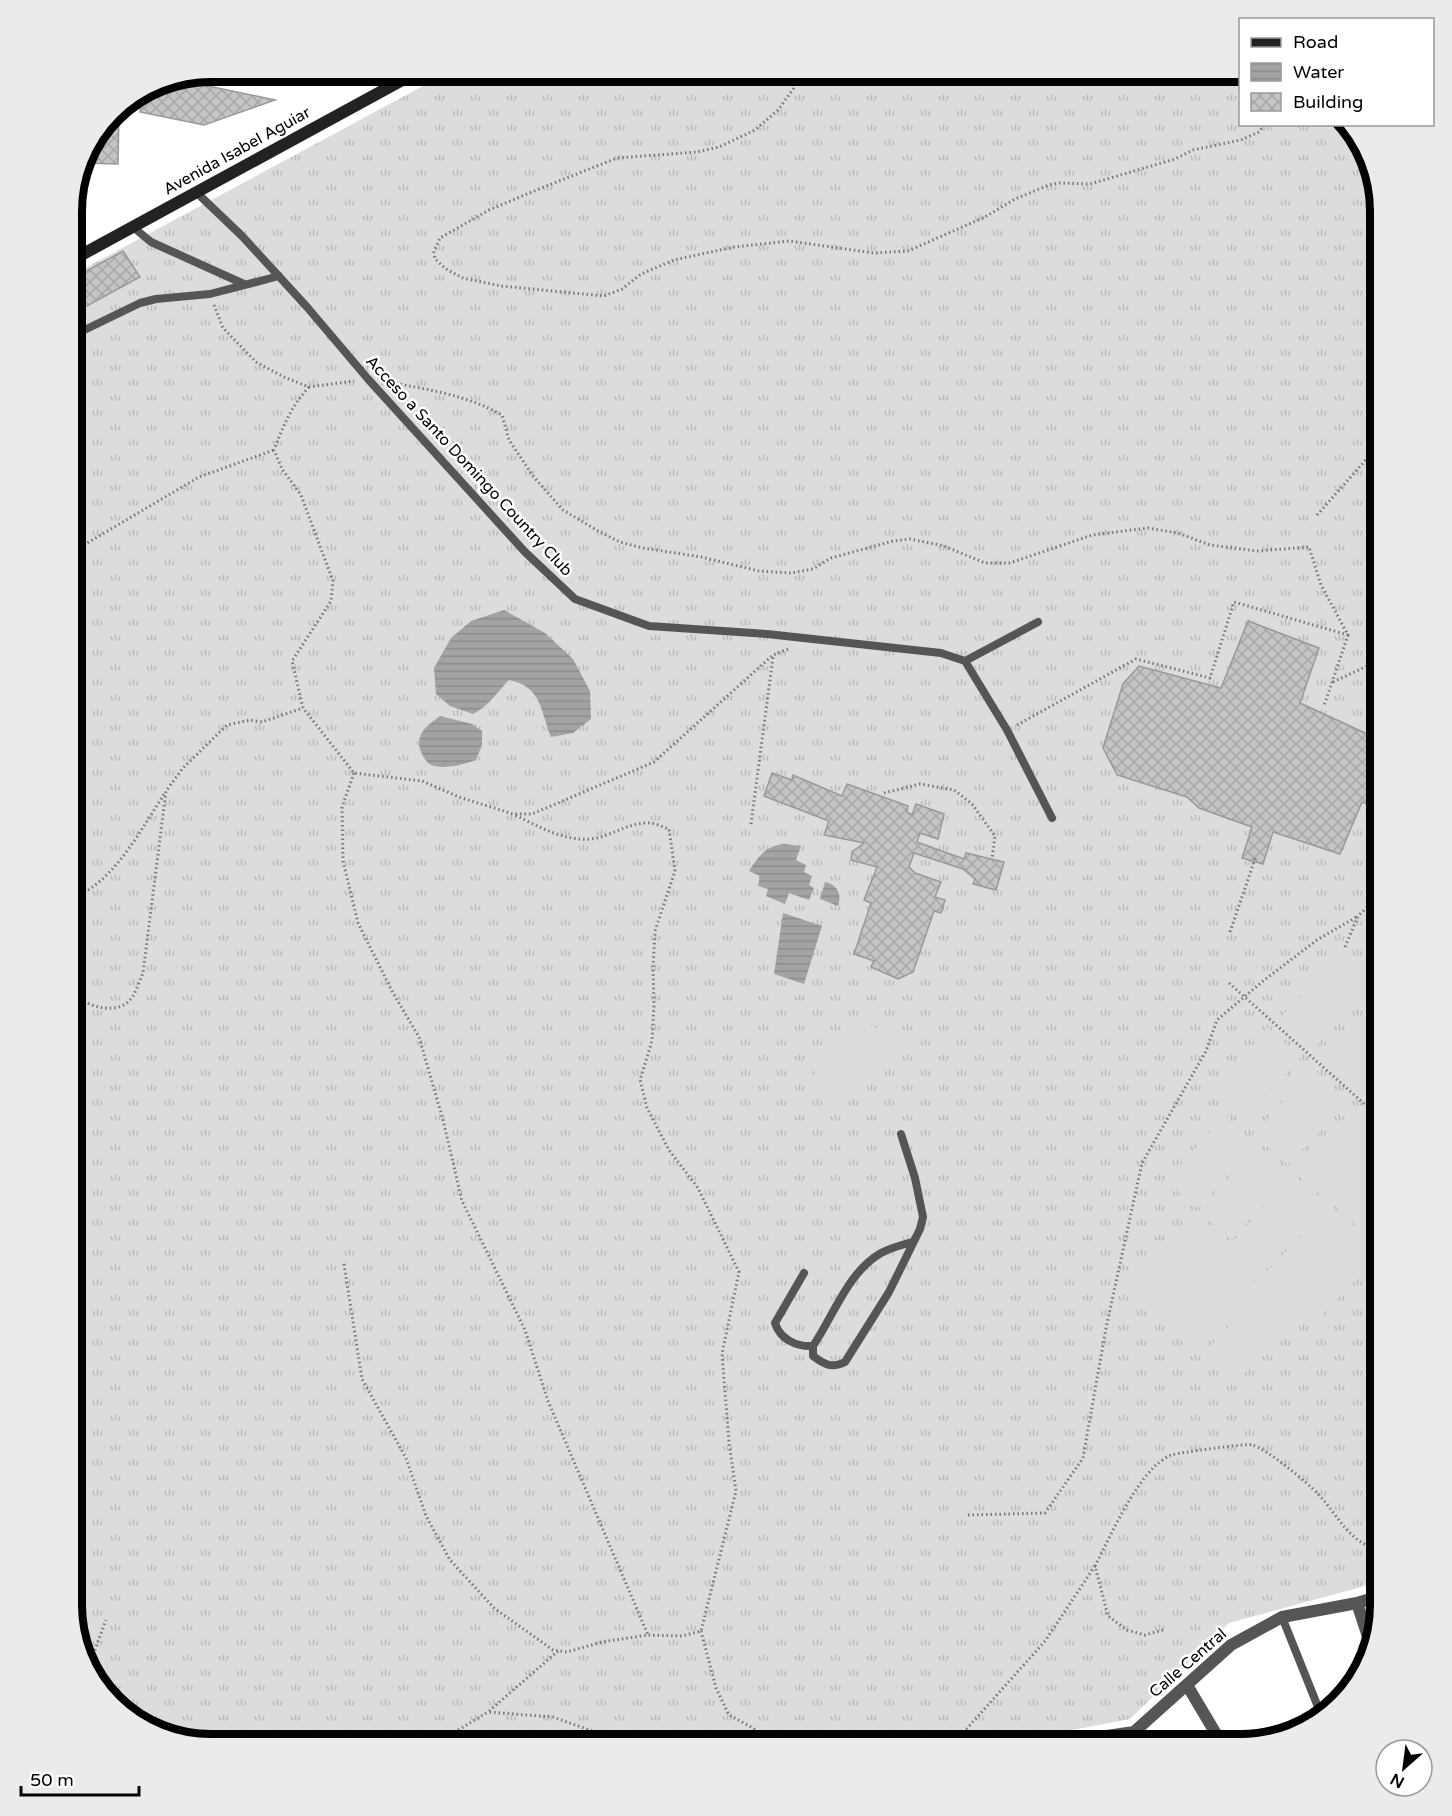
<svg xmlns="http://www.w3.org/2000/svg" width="1452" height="1816" viewBox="0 0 1452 1816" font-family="'Varela Round',sans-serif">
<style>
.grass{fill:url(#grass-tufts)}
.pitch{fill:#dcdcdc}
.water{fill:url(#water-rules)}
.building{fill:url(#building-cross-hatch);stroke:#999;stroke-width:1.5}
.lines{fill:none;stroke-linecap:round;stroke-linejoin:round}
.path{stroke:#777;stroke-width:3;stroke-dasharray:1.5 3;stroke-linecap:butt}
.lane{stroke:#555;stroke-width:8}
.street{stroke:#555;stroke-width:12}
.secondary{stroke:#222;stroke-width:12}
.labels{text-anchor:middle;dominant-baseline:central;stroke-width:5;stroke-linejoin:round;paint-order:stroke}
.street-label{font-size:16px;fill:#000;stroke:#fff}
.rim{fill:none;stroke:#000;stroke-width:8}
</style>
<defs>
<pattern id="grass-tufts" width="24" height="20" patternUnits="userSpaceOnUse" patternTransform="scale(1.5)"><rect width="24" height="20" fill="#dcdcdc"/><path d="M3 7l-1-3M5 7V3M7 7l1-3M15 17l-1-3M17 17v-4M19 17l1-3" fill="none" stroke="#bbb"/></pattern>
<pattern id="water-rules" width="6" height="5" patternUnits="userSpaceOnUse" patternTransform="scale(1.5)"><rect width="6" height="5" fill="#a3a3a3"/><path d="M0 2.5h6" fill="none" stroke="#8b8b8b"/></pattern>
<pattern id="building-cross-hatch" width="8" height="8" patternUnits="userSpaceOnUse" patternTransform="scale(1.5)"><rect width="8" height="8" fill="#c4c4c4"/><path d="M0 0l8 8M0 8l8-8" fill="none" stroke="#a7a7a7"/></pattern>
</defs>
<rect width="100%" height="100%" fill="#fff"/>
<path class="grass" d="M 449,72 L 1240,72 L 1240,124 L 1347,125 L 1356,134 L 1380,211 L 1380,1582 L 1229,1623 L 1130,1719 L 999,1744 L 211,1744 L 142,1726 L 96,1682 L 72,1605 L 72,275 Z"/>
<path class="pitch" d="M 1339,955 L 1373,984 L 1315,1047 L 1282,1016 Z
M 1380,996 L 1380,1059 L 1354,1086 L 1323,1056 Z
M 858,1015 L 895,1042 L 846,1102 L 813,1075 Z
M 1268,1028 L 1301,1057 L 1243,1121 L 1210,1093 Z
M 1313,1069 L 1348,1101 L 1288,1165 L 1253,1134 Z
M 1380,1080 L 1380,1112 L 1363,1098 Z
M 1355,1107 L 1380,1130 L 1380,1146 L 1327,1201 L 1294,1172 Z
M 1225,1115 L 1255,1144 L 1198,1209 L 1166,1181 Z
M 1257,1146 L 1288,1176 L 1231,1240 L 1199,1212 Z
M 1380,1156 L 1380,1220 L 1367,1235 L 1335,1206 Z
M 1290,1177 L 1322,1206 L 1264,1272 L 1232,1242 Z
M 1324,1211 L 1376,1257 L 1318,1320 L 1267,1272 Z
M 1190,1221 L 1223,1251 L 1161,1318 L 1127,1288 Z
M 1225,1255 L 1257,1285 L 1198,1351 L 1163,1322 Z
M 1266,1287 L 1297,1315 L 1236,1382 L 1204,1353 Z"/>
<path class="water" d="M 504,610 L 545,633 L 573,659 L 590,691 L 591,719 L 573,733 L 551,737 C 540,710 542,687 509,680 C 497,692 488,707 473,714 L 450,706 L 436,694 L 434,668 L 451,638 L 471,621 Z
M 440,716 L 472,724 L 482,731 L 482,745 L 476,760 C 465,764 447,769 435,766 C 428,765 425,760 422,754 C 413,736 426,726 440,716 Z
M 785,844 L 801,846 L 796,860 L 806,865 L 804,872 L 812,876 L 809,885 L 814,888 L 809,900 L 789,893 L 785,904 L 766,896 L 768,889 L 758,886 L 760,876 L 749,871 C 758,856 767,845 785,844 Z
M 825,882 C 838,885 842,894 838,906 L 820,899 Z
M 783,913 L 822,926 L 804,984 L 774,974 Z"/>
<path class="building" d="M 175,79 L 275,100 L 204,125 L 140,112 L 144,91 L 158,82 Z
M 117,110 L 119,110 L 118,164 L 83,163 L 87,149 Z
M 123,251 L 140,277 L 72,314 L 72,279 Z
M 1248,621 L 1319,648 L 1300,703 L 1378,739 L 1367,775 L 1380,780 L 1380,809 L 1362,802 L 1340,854 L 1273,832 L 1263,864 L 1242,858 L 1252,827 L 1199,808 L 1187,797 L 1117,775 L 1103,748 L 1123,684 L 1139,666 L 1221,688 Z
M 772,773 L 792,780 L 793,775 L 842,796 L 847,784 L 908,806 L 907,812 L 912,815 L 916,804 L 944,814 L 938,839 L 920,833 L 917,842 L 964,859 L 966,853 L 1004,862 L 996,890 L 973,884 L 975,879 L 963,869 L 914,853 L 909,867 L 915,873 L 941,882 L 935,897 L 945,900 L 941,913 L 934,911 L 913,972 L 898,979 L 871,967 L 874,961 L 854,954 L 871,903 L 864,900 L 877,867 L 851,860 L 852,852 L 864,843 L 824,835 L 829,821 L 764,796 Z"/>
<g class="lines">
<path class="path" d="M 802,72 L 794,88 L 778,110 L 755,130 L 719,147 L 697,152 L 617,158 L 539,189 L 489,210 L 440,238 L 434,252 L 435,259 L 446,269 L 463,278 L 501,286 L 604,296 L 622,289 L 641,274 L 674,260 L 734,247 L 789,241 L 874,253 L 908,251 L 985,217 L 1015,199 L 1049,185 L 1059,183 L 1090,184 L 1175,159 L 1193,150 L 1241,140 L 1259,132 L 1265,124
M 214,305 L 223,328 L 256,362 L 284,377 L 309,387 L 354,381
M 387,382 C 427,389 466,395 502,415 L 509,440 L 533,476 L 563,510 L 598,531 L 620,542 L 643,548 L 701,557 L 759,571 L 791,573 L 813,569 L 831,558 L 893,541 L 910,539 L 944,546 L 985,563 L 1010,563 L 1092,535 L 1148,528 L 1178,533 L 1210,545 L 1257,551 L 1309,547 L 1321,585 L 1348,635 L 1324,706
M 309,387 C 292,405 283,426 274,450 L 282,469 L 301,495 L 333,581 L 331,601 L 292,661 L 303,708 L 354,773 L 422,781 L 459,797 L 513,814 L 532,814 L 654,762 L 773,655 L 791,648
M 1317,515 L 1380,444
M 72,552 L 199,477 L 274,450
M 1333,682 L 1380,660
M 1017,725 L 1136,659 L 1210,678 L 1234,602 L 1348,635
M 354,773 L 342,807 L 343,861 L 358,923 L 393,993 L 419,1037 L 443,1120 L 462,1201 L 525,1330 L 548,1401 L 648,1635
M 884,793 L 920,784 L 954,790 L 972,804 L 995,836 L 992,859
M 751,824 L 773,657
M 72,898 C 114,883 141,829 165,793
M 1230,932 L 1256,856
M 1345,947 L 1358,916 L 1380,895
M 1229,983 L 1380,1118
M 72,995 C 89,1006 119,1018 133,996 C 137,989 140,980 143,973 L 166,791 L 183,768 L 227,725 L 250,720 L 262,722 L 303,708
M 344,1264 L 362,1379 L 406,1458 L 426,1516 L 450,1560 L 494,1608 L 553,1650 L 567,1652 L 602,1642 L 648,1635 L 682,1636 L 701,1631 L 736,1491 L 729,1442 L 722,1354 L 739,1272 L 698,1188 L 669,1150 L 647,1108 L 640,1080 L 652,1041 L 654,1006 L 653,969 L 655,931 L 675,871 L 669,829 C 662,827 654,822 647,823 C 629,823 614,834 597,838 C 567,844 538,826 513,814
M 968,1515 L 1045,1513 L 1083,1458 L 1106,1328 L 1142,1163 L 1206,1051 L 1217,1020 L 1263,981 L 1317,940 L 1358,916
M 1163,1630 L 1145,1635 L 1127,1630 L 1108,1616 L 1095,1566 C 1111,1535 1131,1489 1156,1465 C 1160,1462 1166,1457 1171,1455 C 1178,1453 1246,1443 1252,1445 C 1266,1448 1308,1483 1318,1494 C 1340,1517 1346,1540 1380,1551
M 701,1631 L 716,1688 L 729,1715 L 753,1728 L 771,1744
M 558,1651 L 488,1712 L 553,1717 L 629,1744
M 90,1663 L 106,1620
M 435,1744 L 488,1712
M 956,1744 L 963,1733 L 1045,1641 L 1095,1566"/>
<path class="lane" d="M 196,192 L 242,236 L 307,307 L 368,379 L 525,552 L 575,599 L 649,626 L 767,634 L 941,653 L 965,661 L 1007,730 L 1052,818
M 133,227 L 151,242 L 244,284
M 72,336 L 140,303 L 156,299 L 210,294 L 279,276
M 965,661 L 1038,622
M 901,1134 L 915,1178 L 923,1217 L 920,1229 L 889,1292 L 845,1362 C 831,1369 824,1364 813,1356 L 813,1346 C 834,1315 848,1272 881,1253 C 890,1248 902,1245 912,1242
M 804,1273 L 775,1323 C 780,1339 796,1347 813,1346
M 1282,1617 L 1322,1717"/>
<path class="street" d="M 1357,1603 L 1370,1643
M 1187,1685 L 1222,1744
M 1053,1744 L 1134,1732 L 1231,1645 L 1282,1617 L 1357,1603 L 1380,1596"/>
<path class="secondary" d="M 72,260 L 417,72"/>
</g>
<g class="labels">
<g class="street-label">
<text transform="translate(237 151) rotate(-29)">Avenida Isabel Aguiar</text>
<text transform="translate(469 466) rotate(47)">Acceso a Santo Domingo Country Club</text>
<text transform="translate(1188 1663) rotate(-41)">Calle Central</text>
</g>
</g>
<path d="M0 0H1452V1816H0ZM211 82H1241A129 129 0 0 1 1370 211V1605A129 129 0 0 1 1241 1734H211A129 129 0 0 1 82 1605V211A129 129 0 0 1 211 82Z" fill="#ebebeb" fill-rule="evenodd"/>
<path class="rim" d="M211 82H1241A129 129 0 0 1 1370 211V1605A129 129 0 0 1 1241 1734H211A129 129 0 0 1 82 1605V211A129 129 0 0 1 211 82Z"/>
<rect x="1239" y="18" width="195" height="108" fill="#ffffff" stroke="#999999" stroke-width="1.5"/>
<rect x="1251" y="38" width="30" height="9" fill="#222222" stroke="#999999" stroke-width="1.5"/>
<text x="1293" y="48" font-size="18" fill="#000000">Road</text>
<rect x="1251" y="63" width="30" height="18" fill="url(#water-rules)" stroke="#999999" stroke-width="1.5"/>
<text x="1293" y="78" font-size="18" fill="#000000">Water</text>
<rect x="1251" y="93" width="30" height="18" fill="url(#building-cross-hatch)" stroke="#999999" stroke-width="1.5"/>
<text x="1293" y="108" font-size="18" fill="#000000">Building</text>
<g transform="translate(1404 1768) rotate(208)"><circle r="28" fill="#ffffff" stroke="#999999" stroke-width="1.5"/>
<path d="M0-4.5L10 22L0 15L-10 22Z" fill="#000000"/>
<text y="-9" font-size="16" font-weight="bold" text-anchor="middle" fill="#000000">N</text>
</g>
<path d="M21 1786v9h118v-9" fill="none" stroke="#000000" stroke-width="3"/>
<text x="30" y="1786" font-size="18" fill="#000000" stroke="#ffffff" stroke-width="4.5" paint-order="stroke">50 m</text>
</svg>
